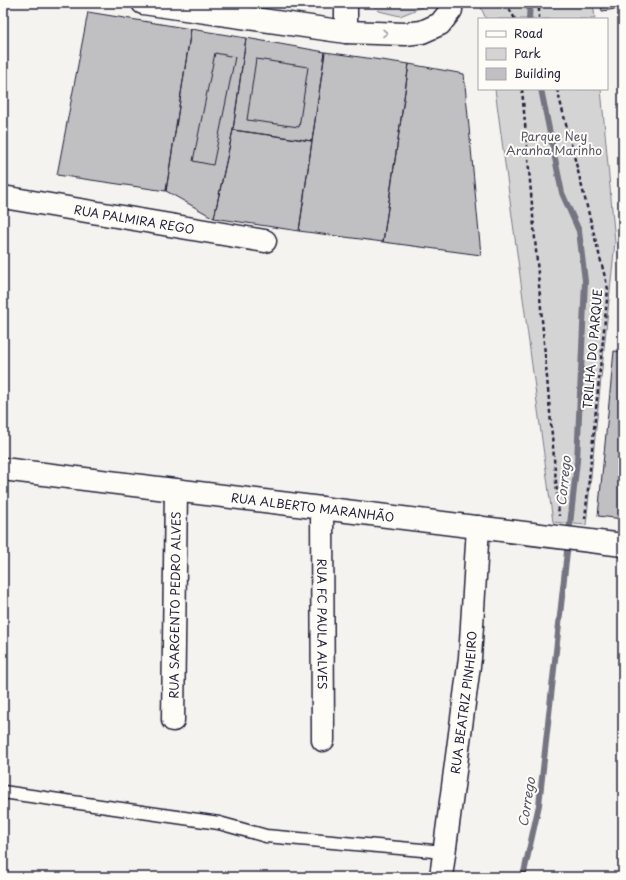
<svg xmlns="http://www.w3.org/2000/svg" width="626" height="880" viewBox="0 0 626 880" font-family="'Playpen Sans',sans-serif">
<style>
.green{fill:#d5d4d5;stroke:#7c7b88}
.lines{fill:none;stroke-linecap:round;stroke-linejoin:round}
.stream{stroke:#757582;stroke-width:6}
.building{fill:#c0bfc2;stroke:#22223b}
.service-casing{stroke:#22223b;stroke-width:15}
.minor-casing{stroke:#22223b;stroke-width:25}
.tertiary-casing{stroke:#22223b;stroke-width:25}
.path{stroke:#22223b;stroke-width:2.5;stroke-dasharray:4 3;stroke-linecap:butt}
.service{stroke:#fdfcf7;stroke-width:12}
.minor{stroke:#fdfcf7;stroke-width:22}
.tertiary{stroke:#fdfcf7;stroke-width:22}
.oneway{stroke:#9a9aa2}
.labels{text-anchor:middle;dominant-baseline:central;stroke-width:4;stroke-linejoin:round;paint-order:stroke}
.park-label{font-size:12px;fill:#585769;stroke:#fdfcf7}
.street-label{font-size:12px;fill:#22223b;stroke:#fdfcf7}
.water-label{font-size:13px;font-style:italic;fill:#59596b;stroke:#fdfcf7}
</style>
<rect width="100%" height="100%" fill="#f4f3ef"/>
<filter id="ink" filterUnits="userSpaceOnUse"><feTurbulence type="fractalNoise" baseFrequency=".025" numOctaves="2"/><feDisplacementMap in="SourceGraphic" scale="8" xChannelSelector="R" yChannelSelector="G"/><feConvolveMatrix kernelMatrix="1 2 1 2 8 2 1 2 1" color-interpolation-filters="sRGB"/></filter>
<g filter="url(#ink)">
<path class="green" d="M 296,3 L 319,3 L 319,7 L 296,4 Z
M 371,3 L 424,3 L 422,7 L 400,16 L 379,11 Z
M 479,3 L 593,3 L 595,19 L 486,19 Z
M 495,89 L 601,89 L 615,242 L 586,525 L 553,522 Z"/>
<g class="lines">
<path class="stream" d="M 529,19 L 530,3
M 523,877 L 539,805 L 577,461 L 585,281 L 579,231 L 562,193 L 541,89"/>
</g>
<path class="building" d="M 601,3 L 623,3 L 623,8 L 602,11 Z
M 88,12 L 191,29 L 166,191 L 57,175 Z
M 191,29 L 246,38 L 233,130 L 214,218 L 166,191 Z
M 246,38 L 325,52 L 312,141 L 233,130 Z
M 325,52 L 409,64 L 383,242 L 299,231 Z
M 215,53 L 235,57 L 213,165 L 193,161 Z
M 256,59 L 308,67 L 299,127 L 247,120 Z
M 409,64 L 464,74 L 481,255 L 383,242 Z
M 233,130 L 312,141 L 299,231 L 214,218 Z
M 614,351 L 623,352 L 623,519 L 598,516 Z"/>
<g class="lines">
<defs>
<path id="service" d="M 3,792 L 219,823 L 266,836 L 444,852"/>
<g id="minor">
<path d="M 143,3 L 346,32 L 405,34 L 422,32 L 440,24 L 451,10 L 451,3"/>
<path d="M 346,32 L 346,3"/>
<path id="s1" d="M 3,197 L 265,241"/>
<path id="s2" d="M 322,508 L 323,740"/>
<path id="s3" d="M 173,720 L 176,490"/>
<path id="s4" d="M 441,877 L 470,658 L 478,527"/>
</g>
<g id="tertiary">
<path id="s5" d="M 3,469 L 623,545"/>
</g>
</defs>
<use href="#service" class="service-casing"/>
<use href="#minor" class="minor-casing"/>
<use href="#tertiary" class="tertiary-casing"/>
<path class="path" d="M 506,3 L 515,19
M 539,19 L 539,3
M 522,89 L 559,516
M 557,89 L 608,289 L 585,519"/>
<use href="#service" class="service"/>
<use href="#minor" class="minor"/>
<use href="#tertiary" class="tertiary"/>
</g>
<defs><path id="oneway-chevron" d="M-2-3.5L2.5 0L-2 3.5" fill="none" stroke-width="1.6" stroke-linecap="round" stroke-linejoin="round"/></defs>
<use class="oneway" href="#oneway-chevron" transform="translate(385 33) rotate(1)"/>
</g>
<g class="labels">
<g class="park-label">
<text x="554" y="136">Parque Ney<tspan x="554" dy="14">Aranha Marinho</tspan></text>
</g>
<g class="street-label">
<text stroke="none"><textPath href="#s1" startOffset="133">RUA PALMIRA REGO</textPath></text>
<text transform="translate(592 349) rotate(-85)">TRILHA DO PARQUE</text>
<text stroke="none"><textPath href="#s5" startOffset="312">RUA ALBERTO MARANHÃO</textPath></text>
<text stroke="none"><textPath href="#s3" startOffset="115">RUA SARGENTO PEDRO ALVES</textPath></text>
<text stroke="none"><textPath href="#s2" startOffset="116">RUA FC PAULA ALVES</textPath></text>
<text stroke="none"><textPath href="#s4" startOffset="176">RUA BEATRIZ PINHEIRO</textPath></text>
</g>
<g class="water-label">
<text transform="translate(563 481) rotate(-84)">Corrego</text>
<text transform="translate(526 802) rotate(-81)">Corrego</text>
</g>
</g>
<rect width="626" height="880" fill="none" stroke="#fdfcf7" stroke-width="16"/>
<rect x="8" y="8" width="610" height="864" fill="none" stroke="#22223b" stroke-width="1.5" filter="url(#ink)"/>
<rect x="478" y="18" width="130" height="72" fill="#fdfcf7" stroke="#a5a5ac"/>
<rect x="486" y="31" width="20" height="6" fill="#fdfcf7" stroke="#a5a5ac"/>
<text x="514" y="38" font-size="12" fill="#22223b">Road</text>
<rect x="486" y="48" width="20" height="12" fill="#d5d4d5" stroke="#a5a5ac"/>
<text x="514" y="58" font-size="12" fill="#22223b">Park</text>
<rect x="486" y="68" width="20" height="12" fill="#c0bfc2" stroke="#a5a5ac"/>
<text x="514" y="78" font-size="12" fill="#22223b">Building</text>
</svg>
